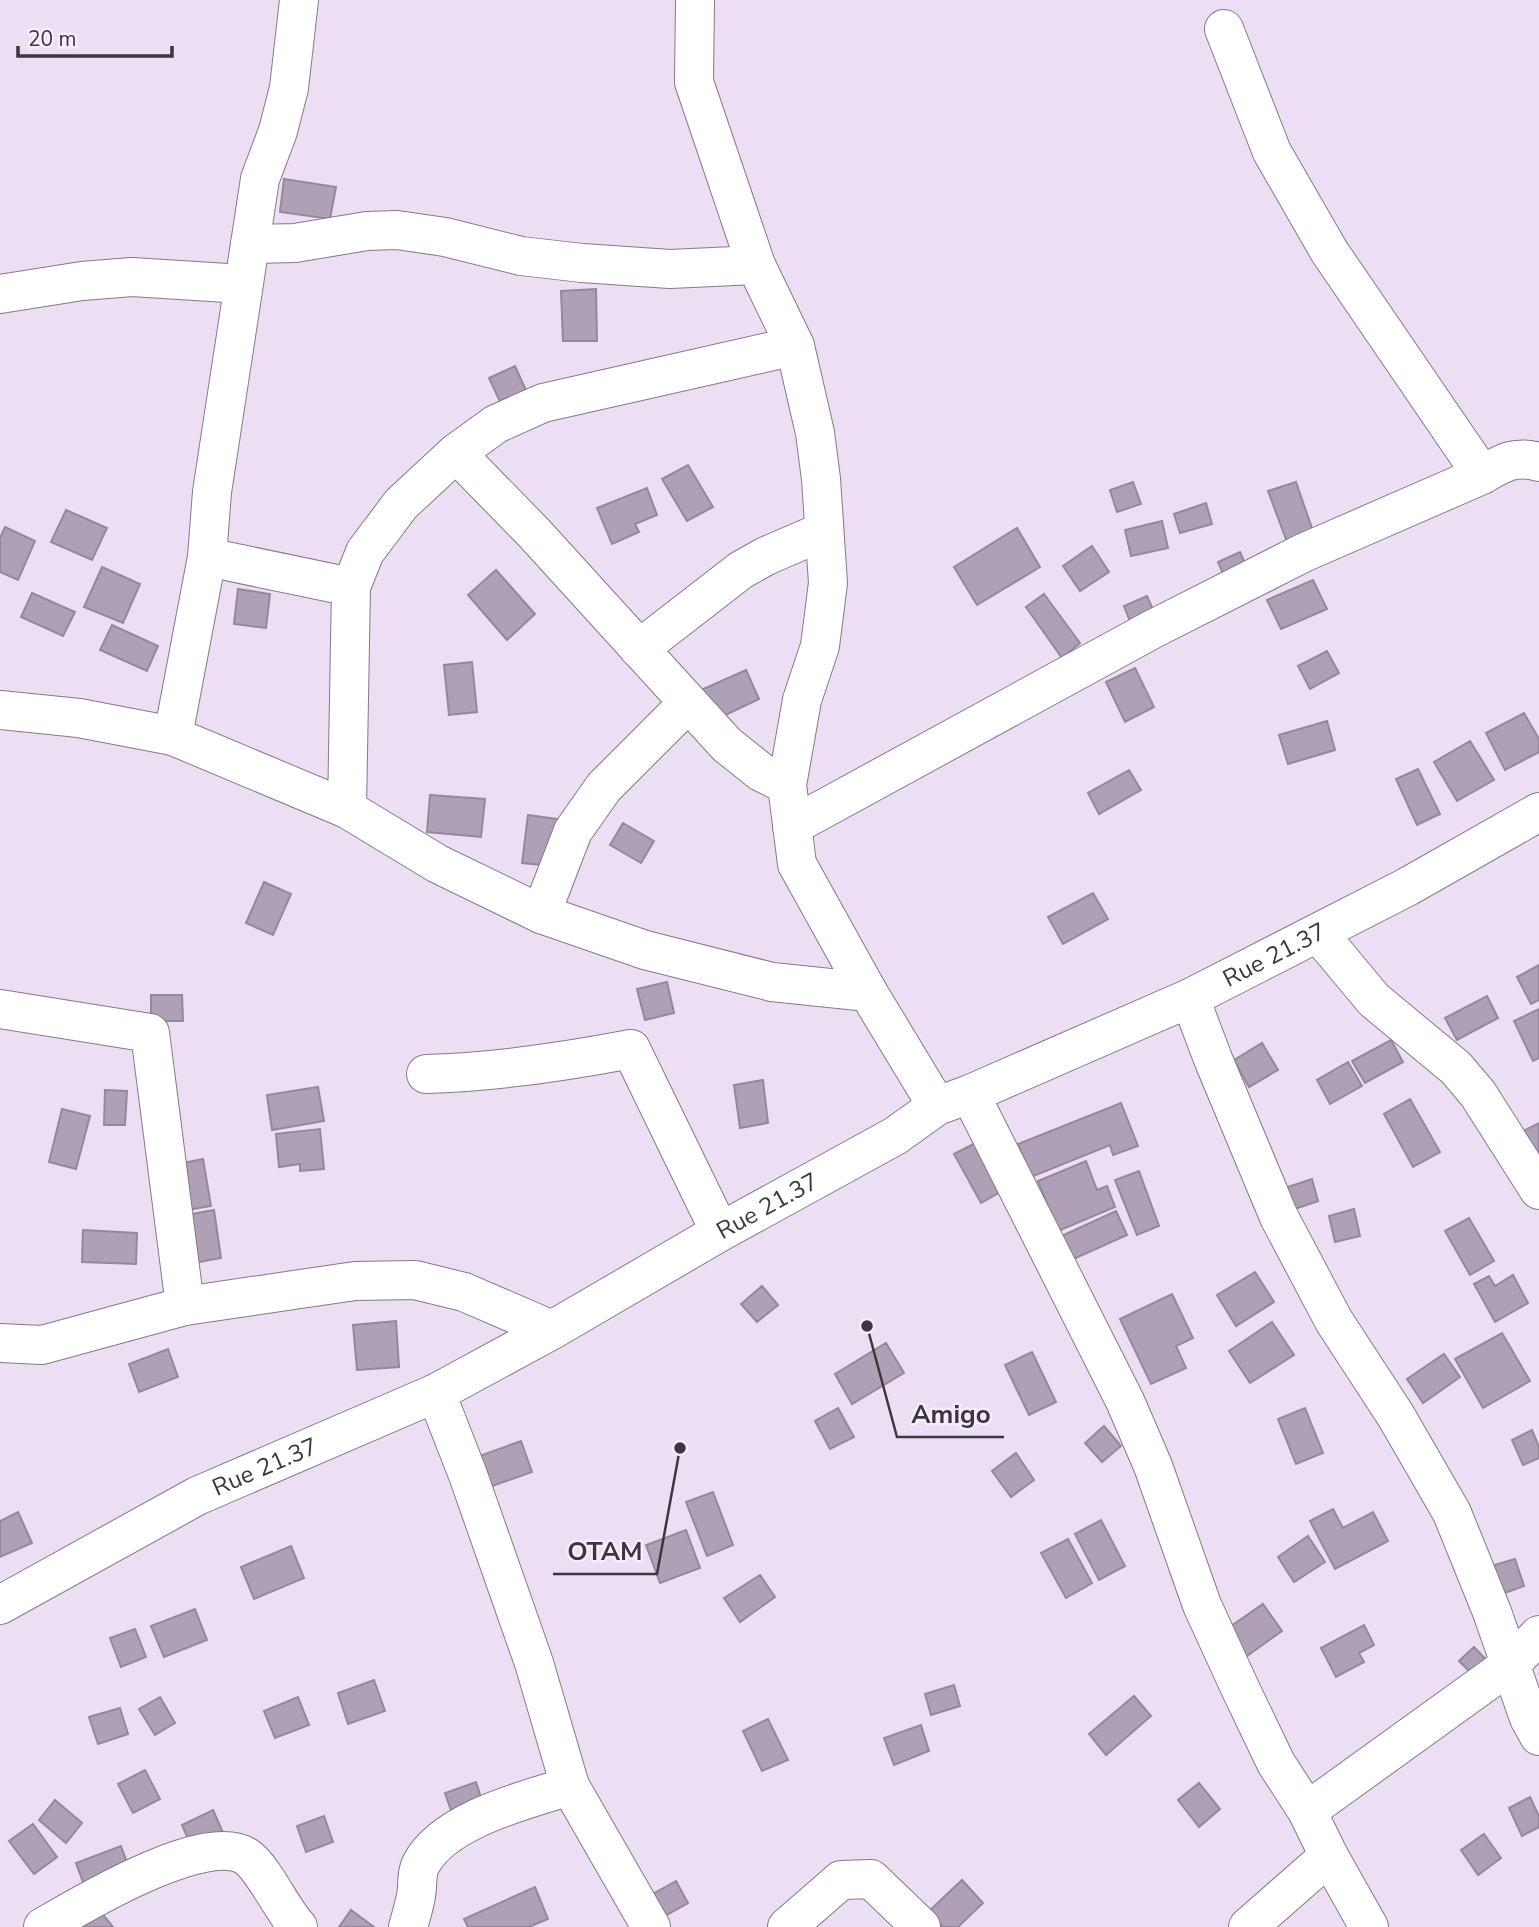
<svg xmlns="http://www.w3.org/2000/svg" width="1539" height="1927" viewBox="0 0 1539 1927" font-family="'Nunito Sans',sans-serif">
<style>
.building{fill:#aea1b5;stroke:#96889c;stroke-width:2}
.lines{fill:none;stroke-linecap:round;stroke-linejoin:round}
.minor-casing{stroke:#86798c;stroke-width:40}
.minor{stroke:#fff;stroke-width:38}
.labels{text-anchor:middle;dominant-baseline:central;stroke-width:5;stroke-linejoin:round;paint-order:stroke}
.street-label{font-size:24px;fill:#3c363f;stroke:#f8ecfe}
.leader{fill:none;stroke:#3c363f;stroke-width:2.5}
.callout-dot{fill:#3c363f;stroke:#f8ecfe;stroke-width:2.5}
.callout-label{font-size:26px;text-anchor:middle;font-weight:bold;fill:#3c363f;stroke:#f8ecfe;stroke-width:5;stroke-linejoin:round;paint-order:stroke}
</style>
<rect width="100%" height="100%" fill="#ecdef3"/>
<path class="building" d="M 284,179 L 336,187 L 330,219 L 280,212 Z
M 596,289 L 597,341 L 563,341 L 561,291 Z
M 515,366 L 529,397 L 503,408 L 489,378 Z
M 688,465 L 713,507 L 687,521 L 662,479 Z
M 1133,482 L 1141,504 L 1117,512 L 1110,490 Z
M 1296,482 L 1316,540 L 1290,550 L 1268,491 Z
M 647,488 L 657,515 L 635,524 L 639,532 L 612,544 L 597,508 Z
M 1206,503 L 1212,524 L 1180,533 L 1174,514 Z
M 66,510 L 107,528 L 92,560 L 51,542 Z
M 1162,521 L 1168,548 L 1131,556 L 1125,530 Z
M 5,527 L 35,541 L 18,580 L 0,572 L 0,538 Z
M 1017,528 L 1040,567 L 977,605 L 954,567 Z
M 1092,546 L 1109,572 L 1080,591 L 1063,566 Z
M 1240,552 L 1250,575 L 1228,585 L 1218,562 Z
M 102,567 L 140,584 L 123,623 L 84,607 Z
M 496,570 L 535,614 L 507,640 L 468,595 Z
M 1313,580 L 1327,609 L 1281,629 L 1267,600 Z
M 238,589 L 270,594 L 266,628 L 234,624 Z
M 32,593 L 75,612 L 63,636 L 21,617 Z
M 1044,594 L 1080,643 L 1062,658 L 1026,607 Z
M 1147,596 L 1157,619 L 1133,629 L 1124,606 Z
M 112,625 L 158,646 L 147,671 L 100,650 Z
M 1327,651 L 1339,673 L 1310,689 L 1298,666 Z
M 472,662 L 477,712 L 449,715 L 444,665 Z
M 1135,668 L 1154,707 L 1125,722 L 1106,682 Z
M 746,670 L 759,699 L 715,720 L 701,690 Z
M 1524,713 L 1539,739 L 1539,752 L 1505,770 L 1486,733 Z
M 1327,721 L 1335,750 L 1288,764 L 1279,735 Z
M 1470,741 L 1494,780 L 1457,801 L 1434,762 Z
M 1418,769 L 1440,814 L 1417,825 L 1396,779 Z
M 1129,770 L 1141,790 L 1099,814 L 1088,793 Z
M 430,795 L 485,799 L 481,837 L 427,832 Z
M 528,815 L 558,819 L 551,866 L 522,863 Z
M 623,823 L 654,841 L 641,863 L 610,845 Z
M 264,882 L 291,894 L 273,935 L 246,923 Z
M 1093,893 L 1108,919 L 1063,944 L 1048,917 Z
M 1539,965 L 1539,1000 L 1531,1004 L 1517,977 Z
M 667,982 L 674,1013 L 645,1020 L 637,989 Z
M 151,995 L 182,995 L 183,1021 L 151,1021 Z
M 1487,996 L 1498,1018 L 1457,1040 L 1445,1018 Z
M 1539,1009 L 1539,1058 L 1533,1061 L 1514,1021 Z
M 1391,1040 L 1403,1062 L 1365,1083 L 1352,1061 Z
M 1262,1043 L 1278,1070 L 1249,1087 L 1234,1060 Z
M 1348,1062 L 1362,1086 L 1330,1104 L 1317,1080 Z
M 763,1080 L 768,1123 L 740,1128 L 734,1085 Z
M 318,1087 L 324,1121 L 272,1130 L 267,1095 Z
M 105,1090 L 127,1091 L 125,1125 L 104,1125 Z
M 1410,1099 L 1440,1152 L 1413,1167 L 1384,1114 Z
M 1121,1103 L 1138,1146 L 1113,1155 L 1110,1145 L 1031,1177 L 1018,1144 Z
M 62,1109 L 90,1116 L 76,1169 L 49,1162 Z
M 1539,1123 L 1539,1154 L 1523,1162 L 1511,1137 Z
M 320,1129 L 324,1169 L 300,1171 L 300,1164 L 279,1167 L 276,1134 Z
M 977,1142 L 1002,1191 L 981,1203 L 954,1154 Z
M 203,1159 L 211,1206 L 187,1210 L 178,1164 Z
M 1086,1161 L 1097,1190 L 1107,1186 L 1115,1207 L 1058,1231 L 1038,1181 Z
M 1139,1171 L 1159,1226 L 1137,1235 L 1115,1180 Z
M 1312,1179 L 1318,1201 L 1292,1210 L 1285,1188 Z
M 1354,1209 L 1360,1236 L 1335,1242 L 1329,1216 Z
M 214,1210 L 221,1258 L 193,1263 L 186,1215 Z
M 1116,1211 L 1127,1235 L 1067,1262 L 1057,1238 Z
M 1469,1218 L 1494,1261 L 1470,1275 L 1445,1231 Z
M 83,1230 L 137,1233 L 136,1264 L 82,1262 Z
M 1255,1272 L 1274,1302 L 1236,1326 L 1217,1295 Z
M 1513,1275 L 1528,1303 L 1495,1322 L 1474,1284 L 1489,1276 L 1495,1286 Z
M 762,1286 L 778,1305 L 757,1322 L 741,1304 Z
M 1172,1294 L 1193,1338 L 1176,1346 L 1186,1368 L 1151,1384 L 1120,1319 Z
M 396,1321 L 399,1367 L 357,1370 L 353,1325 Z
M 1272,1322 L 1294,1355 L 1250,1383 L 1229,1351 Z
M 1502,1333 L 1530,1381 L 1483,1408 L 1455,1359 Z
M 886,1343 L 904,1373 L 852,1404 L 835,1374 Z
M 168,1349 L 178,1377 L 139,1392 L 129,1364 Z
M 1032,1352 L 1056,1402 L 1029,1415 L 1005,1365 Z
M 1444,1354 L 1460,1377 L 1423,1403 L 1407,1379 Z
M 838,1408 L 854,1437 L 830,1449 L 815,1421 Z
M 1305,1408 L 1323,1453 L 1296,1464 L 1278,1419 Z
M 1104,1426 L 1121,1446 L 1102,1462 L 1085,1443 Z
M 1532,1430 L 1539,1447 L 1539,1458 L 1523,1465 L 1512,1440 Z
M 521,1441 L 532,1472 L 481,1490 L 471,1459 Z
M 1016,1453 L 1034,1480 L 1011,1497 L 992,1471 Z
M 713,1492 L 733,1545 L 707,1556 L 686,1502 Z
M 1333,1509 L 1343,1528 L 1373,1512 L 1388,1541 L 1335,1569 L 1310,1521 Z
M 18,1512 L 32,1543 L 0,1557 L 0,1521 Z
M 1101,1520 L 1125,1566 L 1099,1580 L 1075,1534 Z
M 686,1530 L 700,1568 L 660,1583 L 646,1545 Z
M 1308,1536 L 1325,1562 L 1294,1582 L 1278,1557 Z
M 1068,1539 L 1092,1583 L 1066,1598 L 1041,1553 Z
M 291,1546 L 304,1578 L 254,1599 L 241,1567 Z
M 1515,1559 L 1524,1586 L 1497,1596 L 1488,1567 Z
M 760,1575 L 775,1597 L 740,1622 L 724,1598 Z
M 1263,1604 L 1282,1631 L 1240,1661 L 1221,1633 Z
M 195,1609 L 207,1640 L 164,1657 L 151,1626 Z
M 1364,1625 L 1374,1645 L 1359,1653 L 1364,1662 L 1336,1677 L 1321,1648 Z
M 135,1629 L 146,1657 L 121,1667 L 110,1638 Z
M 1474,1647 L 1494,1668 L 1480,1682 L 1459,1661 Z
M 374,1680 L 385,1711 L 348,1724 L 338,1693 Z
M 954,1685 L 960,1706 L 931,1715 L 925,1694 Z
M 1134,1696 L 1151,1716 L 1106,1755 L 1089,1734 Z
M 160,1697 L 175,1723 L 155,1735 L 139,1709 Z
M 298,1697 L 309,1725 L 275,1738 L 264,1711 Z
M 120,1708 L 128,1734 L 98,1744 L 89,1717 Z
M 768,1719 L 788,1760 L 762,1771 L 743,1731 Z
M 921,1725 L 929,1751 L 894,1765 L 884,1738 Z
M 145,1770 L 160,1799 L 133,1813 L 118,1784 Z
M 476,1782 L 484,1807 L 454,1819 L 445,1793 Z
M 1199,1783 L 1220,1809 L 1199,1827 L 1178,1800 Z
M 1530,1797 L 1539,1816 L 1539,1827 L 1522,1836 L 1509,1808 Z
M 55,1800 L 82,1823 L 66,1843 L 39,1820 Z
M 213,1810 L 224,1835 L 192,1848 L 182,1825 Z
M 324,1816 L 333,1842 L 306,1852 L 297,1826 Z
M 33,1824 L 57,1857 L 34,1874 L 9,1841 Z
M 1484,1834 L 1501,1858 L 1478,1875 L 1461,1850 Z
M 121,1846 L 132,1876 L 87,1893 L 76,1863 Z
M 962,1880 L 983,1903 L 958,1927 L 943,1927 L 928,1912 Z
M 676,1881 L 688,1903 L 656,1921 L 644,1899 Z
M 535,1887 L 548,1919 L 529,1927 L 468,1927 L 464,1919 Z
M 351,1910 L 374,1927 L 339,1927 Z
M 101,1912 L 113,1927 L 83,1927 Z"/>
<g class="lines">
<defs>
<g id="minor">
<path d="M 695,0 L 694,82 L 756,265 L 795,346 L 815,433 L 821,479 L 828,583 L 820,646 L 802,700 L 787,785 L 797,864 L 868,992"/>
<path d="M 1224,29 L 1272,152 L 1329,251 L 1482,475"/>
<path d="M 250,244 L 295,243 L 367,231 L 397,230 L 445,237 L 521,256 L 582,263 L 670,269 L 756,265"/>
<path d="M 0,294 L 82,281 L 132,277 L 243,284"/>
<path d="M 456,453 L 535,534 L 727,745 L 761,772 L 787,785"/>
<path d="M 207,557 L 351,587"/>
<path d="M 639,649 L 741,570 L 766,556 L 824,531"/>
<path d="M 0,710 L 79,718 L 173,736 L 347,809 L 438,864 L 541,914 L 645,950 L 772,982 L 868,992 L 937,1106"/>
<path d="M 173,736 L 207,557 L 212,492 L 260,179 L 278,131 L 289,88 L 299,0"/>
<path d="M 347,809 L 351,587 L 365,552 L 401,504 L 456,453 L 496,424 L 543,403 L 795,346"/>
<path d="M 792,826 L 1153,629 L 1303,553 L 1482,475 C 1502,463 1515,455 1539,462"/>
<path d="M 541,914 L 573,831 L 604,787 L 688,703"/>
<path d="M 1318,933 L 1374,1000 L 1456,1068 L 1478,1094 L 1539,1190"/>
<path d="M 1190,998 L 1213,1059 L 1279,1217 L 1334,1321 L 1396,1416 L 1452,1513 L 1492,1612 L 1529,1718 L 1539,1736"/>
<path d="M 0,1009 L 150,1033 L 185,1306"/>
<path d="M 426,1074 C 495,1072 563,1062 631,1049 L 720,1232"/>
<path d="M 970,1094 L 1125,1401 L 1153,1466 L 1202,1605 L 1240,1688 L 1276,1763 L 1307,1811 L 1329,1856 L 1369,1927"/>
<path d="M 0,1343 L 42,1345 L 185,1306 L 355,1281 L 415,1280 L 464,1292 L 552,1330"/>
<path d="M 436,1393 L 468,1475 L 534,1663 L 570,1786 L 651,1927"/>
<path id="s1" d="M 0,1605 L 197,1496 L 436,1393 L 552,1330 L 720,1232 L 895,1136 L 937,1106 L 970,1094 L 1190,998 L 1407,887 L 1539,812"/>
<path d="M 1307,1811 L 1511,1664 L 1539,1635"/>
<path d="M 43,1927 C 81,1905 207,1829 247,1857 C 264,1869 282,1910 298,1927"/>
<path d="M 408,1927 C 411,1917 414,1906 416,1896 C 418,1886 416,1873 421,1864 C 444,1820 525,1800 570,1786"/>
<path d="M 787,1927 L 841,1880 L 871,1879 L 921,1927"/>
<path d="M 1248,1927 L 1329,1856"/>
</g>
</defs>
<use href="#minor" class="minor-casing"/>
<use href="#minor" class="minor"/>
</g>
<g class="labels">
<g class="street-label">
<text stroke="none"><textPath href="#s1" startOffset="1433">Rue 21.37</textPath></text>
<text stroke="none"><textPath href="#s1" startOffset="866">Rue 21.37</textPath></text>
<text stroke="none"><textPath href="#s1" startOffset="299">Rue 21.37</textPath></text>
</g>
</g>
<path class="leader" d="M867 1326L897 1437H1004M680 1448L657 1574H553"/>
<g class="callout-dot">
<circle cx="867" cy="1326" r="7"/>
<circle cx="680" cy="1448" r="7"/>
</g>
<g class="callout-label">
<text x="951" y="1423">Amigo</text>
<text x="605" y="1560">OTAM</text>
</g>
<path d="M18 46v10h154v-10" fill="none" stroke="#3c363f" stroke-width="3.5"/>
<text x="28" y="46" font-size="21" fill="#3c363f" stroke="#f8ecfe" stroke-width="5" paint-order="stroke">20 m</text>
</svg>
